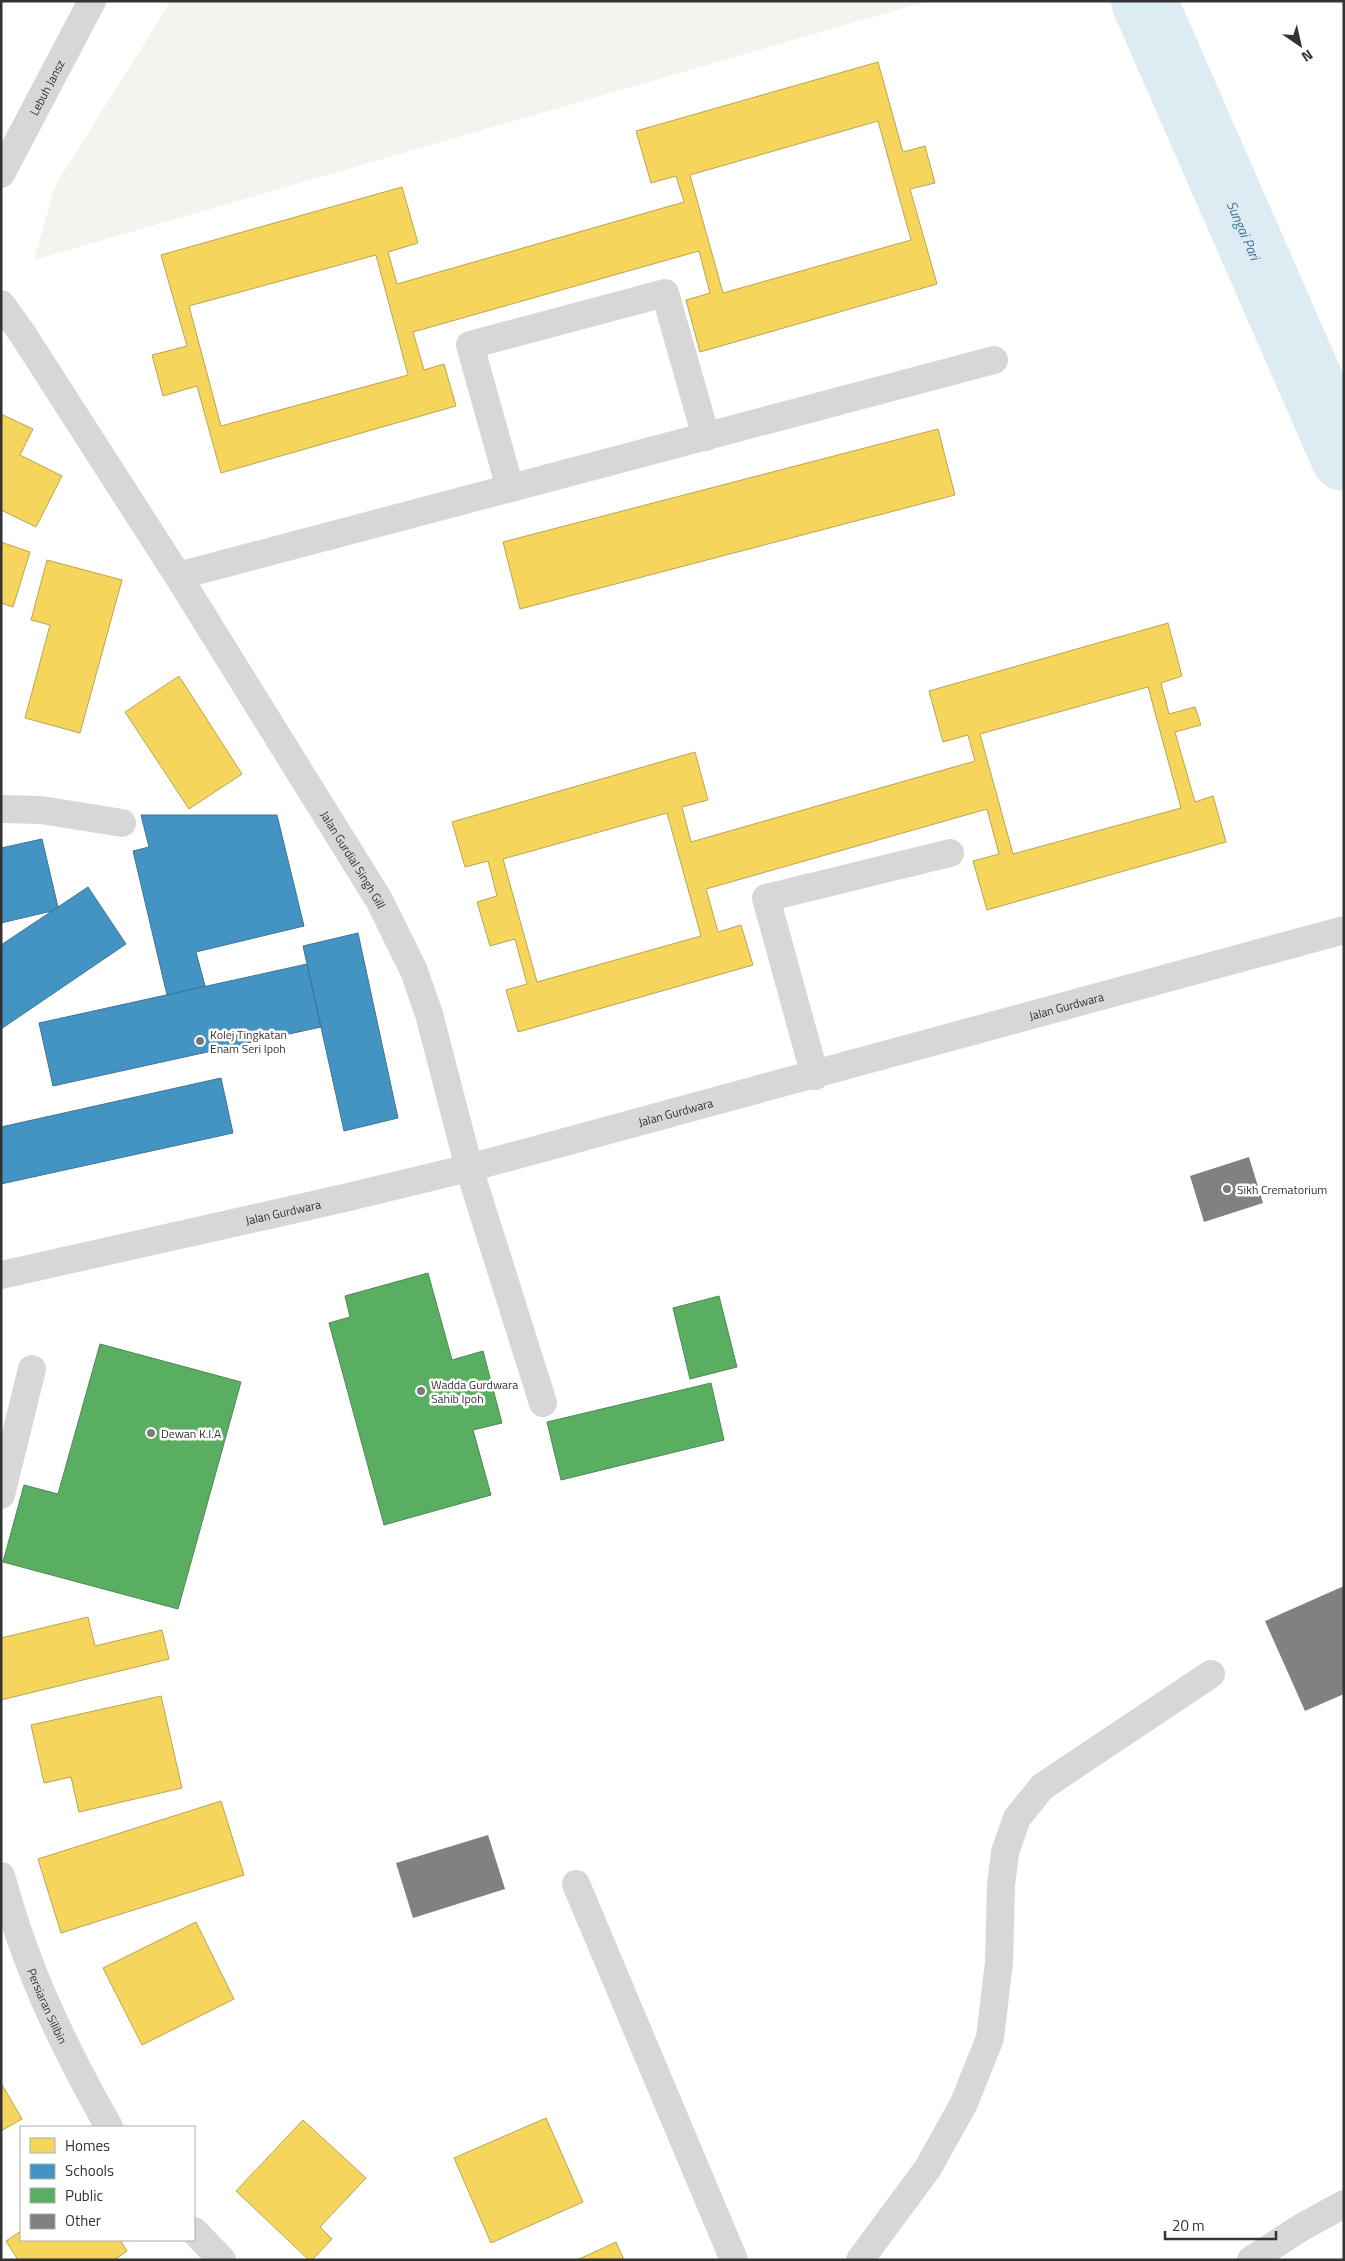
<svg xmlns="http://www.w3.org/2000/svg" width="1345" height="2261" viewBox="0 0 1345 2261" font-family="'Titillium Web',sans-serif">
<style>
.green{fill:#f1f5ed}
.homes{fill:#f6d55c;stroke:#bca450;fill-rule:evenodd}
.schools{fill:#4393c3;stroke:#3e7698}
.public{fill:#5aae61;stroke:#4e8953}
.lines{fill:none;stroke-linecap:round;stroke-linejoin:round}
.river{stroke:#ddebf3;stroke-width:66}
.building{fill:#818181}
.minor{stroke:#d7d7d7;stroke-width:28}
.poi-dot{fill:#7a7a7a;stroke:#fff;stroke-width:2}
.labels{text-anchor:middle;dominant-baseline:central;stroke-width:5;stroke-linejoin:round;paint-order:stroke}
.street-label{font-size:12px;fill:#333;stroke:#fff}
.poi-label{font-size:12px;fill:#333;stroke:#fff;text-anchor:start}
.water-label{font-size:14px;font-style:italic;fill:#3f7597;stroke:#fff}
</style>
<rect width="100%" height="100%" fill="#fff"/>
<path class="green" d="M 171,1 L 928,1 L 34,260 L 55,186 Z"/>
<path class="homes" d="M 878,62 L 903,152 L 925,146 L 935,183 L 910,189 L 937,284 L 700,352 L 686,300 L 710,293 L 699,251 L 413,332 L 424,370 L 444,364 L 456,406 L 221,473 L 197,386 L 163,396 L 152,355 L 187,346 L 161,255 L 402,187 L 418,243 L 388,252 L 397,284 L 684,202 L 676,176 L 651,183 L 636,131 ZM 878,121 L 911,240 L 723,293 L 690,175 ZM 376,255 L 408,375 L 221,426 L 189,306 Z
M 1,414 L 33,429 L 20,455 L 62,476 L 36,527 L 1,510 Z
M 938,429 L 955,495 L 520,609 L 503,542 Z
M 1,542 L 30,552 L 13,607 L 1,603 Z
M 47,560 L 122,580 L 80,733 L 25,718 L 50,625 L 31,620 Z
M 1168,623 L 1182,676 L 1161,683 L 1169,714 L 1195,707 L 1201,725 L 1175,732 L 1195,802 L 1213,796 L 1226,842 L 987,910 L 973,861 L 999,854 L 987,809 L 706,889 L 718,932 L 741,925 L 753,965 L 518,1032 L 506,990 L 527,984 L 515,939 L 490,946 L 477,902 L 497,896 L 488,861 L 465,867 L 452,822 L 695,752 L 708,800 L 682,807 L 691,842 L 975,761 L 968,735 L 943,742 L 929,691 ZM 1148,687 L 1181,808 L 1013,854 L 980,734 ZM 667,813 L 701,936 L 537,982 L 503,859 Z
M 179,676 L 242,774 L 189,809 L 125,712 Z
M 88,1617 L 95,1646 L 162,1630 L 169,1659 L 1,1700 L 1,1638 Z
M 161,1696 L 182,1788 L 79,1812 L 71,1777 L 44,1783 L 31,1725 Z
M 221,1801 L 244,1875 L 61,1933 L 38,1859 Z
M 196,1922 L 234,1999 L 142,2045 L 103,1968 Z
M 1,2083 L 22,2119 L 1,2131 Z
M 546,2118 L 583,2202 L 491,2243 L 454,2158 Z
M 303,2120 L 366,2178 L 320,2227 L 332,2239 L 312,2260 L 309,2260 L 236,2191 Z
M 21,2231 L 21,2240 L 120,2240 L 127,2251 L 114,2260 L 18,2260 L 6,2241 Z
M 616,2242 L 624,2260 L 577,2260 Z"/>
<path class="schools" d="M 141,815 L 277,815 L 304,926 L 196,952 L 205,986 L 167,995 L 133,851 L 149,847 Z
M 42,839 L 58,907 L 52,911 L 1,923 L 1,848 Z
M 88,887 L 126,944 L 1,1029 L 1,945 Z
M 358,933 L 398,1118 L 344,1131 L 303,946 Z
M 307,964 L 321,1027 L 53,1086 L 39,1023 Z
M 221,1078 L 233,1133 L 1,1184 L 1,1127 Z"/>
<path class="public" d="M 428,1273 L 452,1360 L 483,1351 L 502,1423 L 473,1430 L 491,1495 L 384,1525 L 329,1323 L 350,1317 L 345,1296 Z
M 719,1296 L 737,1367 L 690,1379 L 673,1308 Z
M 100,1344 L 241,1382 L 178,1609 L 3,1562 L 24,1485 L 58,1494 Z
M 711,1383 L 724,1440 L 561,1480 L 547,1422 Z"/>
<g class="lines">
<path class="river" id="s1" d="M 1144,1 L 1344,458"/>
</g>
<path class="building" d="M 1249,1157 L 1263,1203 L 1204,1222 L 1190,1176 Z
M 1344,1586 L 1344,1694 L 1305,1711 L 1265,1621 Z
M 488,1835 L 505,1889 L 413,1918 L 396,1863 Z"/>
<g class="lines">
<g class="minor">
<path id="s2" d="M 1,174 L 92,1"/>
<path id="s3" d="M 1,304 L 22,333 L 178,576 L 379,900 L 414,971 L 429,1014 L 469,1168 L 543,1403"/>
<path d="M 510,488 L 470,345 L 665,293 L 706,437"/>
<path d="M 178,576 L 994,360"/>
<path d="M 1,809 L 41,810 L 122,823"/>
<path d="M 815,1076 L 766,898 L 950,853"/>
<path id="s4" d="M 1,1275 L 340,1199 L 469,1168 L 1344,930"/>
<path d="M 1,1495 L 32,1369"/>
<path id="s5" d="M 1,1876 C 7,1895 12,1915 19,1934 C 41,2000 75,2067 109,2127"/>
<path d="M 576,1884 L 734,2260"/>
<path d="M 194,2231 L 222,2260"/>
<path d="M 860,2260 L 928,2168 L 964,2103 L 990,2038 L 999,1962 L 1001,1886 L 1005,1852 L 1017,1818 L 1042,1787 L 1211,1674"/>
<path d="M 1251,2260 L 1302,2227 L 1344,2204"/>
</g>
</g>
<g class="poi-dot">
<circle cx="200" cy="1041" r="5"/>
<circle cx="1227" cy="1189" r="5"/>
<circle cx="421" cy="1391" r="5"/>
<circle cx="151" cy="1433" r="5"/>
</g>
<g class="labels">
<g class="street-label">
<text stroke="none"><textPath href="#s2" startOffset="98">Lebuh Jansz</textPath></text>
<text stroke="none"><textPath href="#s3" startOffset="658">Jalan Gurdial Singh Gill</textPath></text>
<text stroke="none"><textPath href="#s4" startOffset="1099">Jalan Gurdwara</textPath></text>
<text stroke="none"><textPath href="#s4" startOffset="694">Jalan Gurdwara</textPath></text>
<text stroke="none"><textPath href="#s4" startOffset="289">Jalan Gurdwara</textPath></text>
<text stroke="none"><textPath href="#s5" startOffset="138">Persiaran Silibin</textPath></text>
</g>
<g class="poi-label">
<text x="210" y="1034">Kolej Tingkatan<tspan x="210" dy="14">Enam Seri Ipoh</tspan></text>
<text x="1237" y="1189">Sikh Crematorium</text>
<text x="431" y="1384">Wadda Gurdwara<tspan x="431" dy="14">Sahib Ipoh</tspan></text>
<text x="161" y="1433">Dewan K.I.A</text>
</g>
<g class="water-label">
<text stroke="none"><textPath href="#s1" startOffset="250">Sungai Pari</textPath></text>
</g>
</g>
<rect width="1345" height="2261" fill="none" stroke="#333333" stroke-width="5"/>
<rect x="20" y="2126" width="175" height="115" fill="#ffffff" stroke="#adadad"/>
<rect x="30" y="2138" width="25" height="15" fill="#f6d55c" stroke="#adadad"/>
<text x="65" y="2151" font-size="15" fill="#333333">Homes</text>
<rect x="30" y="2164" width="25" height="15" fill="#4393c3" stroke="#adadad"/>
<text x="65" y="2176" font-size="15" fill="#333333">Schools</text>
<rect x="30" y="2188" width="25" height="15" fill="#5aae61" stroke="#adadad"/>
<text x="65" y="2201" font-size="15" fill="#333333">Public</text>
<rect x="30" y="2214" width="25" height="15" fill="#818181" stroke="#adadad"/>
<text x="65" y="2226" font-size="15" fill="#333333">Other</text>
<g transform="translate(1300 45) rotate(146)" stroke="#ffffff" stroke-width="4" paint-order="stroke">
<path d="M0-4L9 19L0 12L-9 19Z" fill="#333333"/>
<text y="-8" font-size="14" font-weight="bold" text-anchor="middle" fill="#333333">N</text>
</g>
<path d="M1165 2231v8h111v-8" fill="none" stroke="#333333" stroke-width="2.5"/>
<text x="1172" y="2231" font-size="15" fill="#333333" stroke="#ffffff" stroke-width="4" paint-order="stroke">20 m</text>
</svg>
